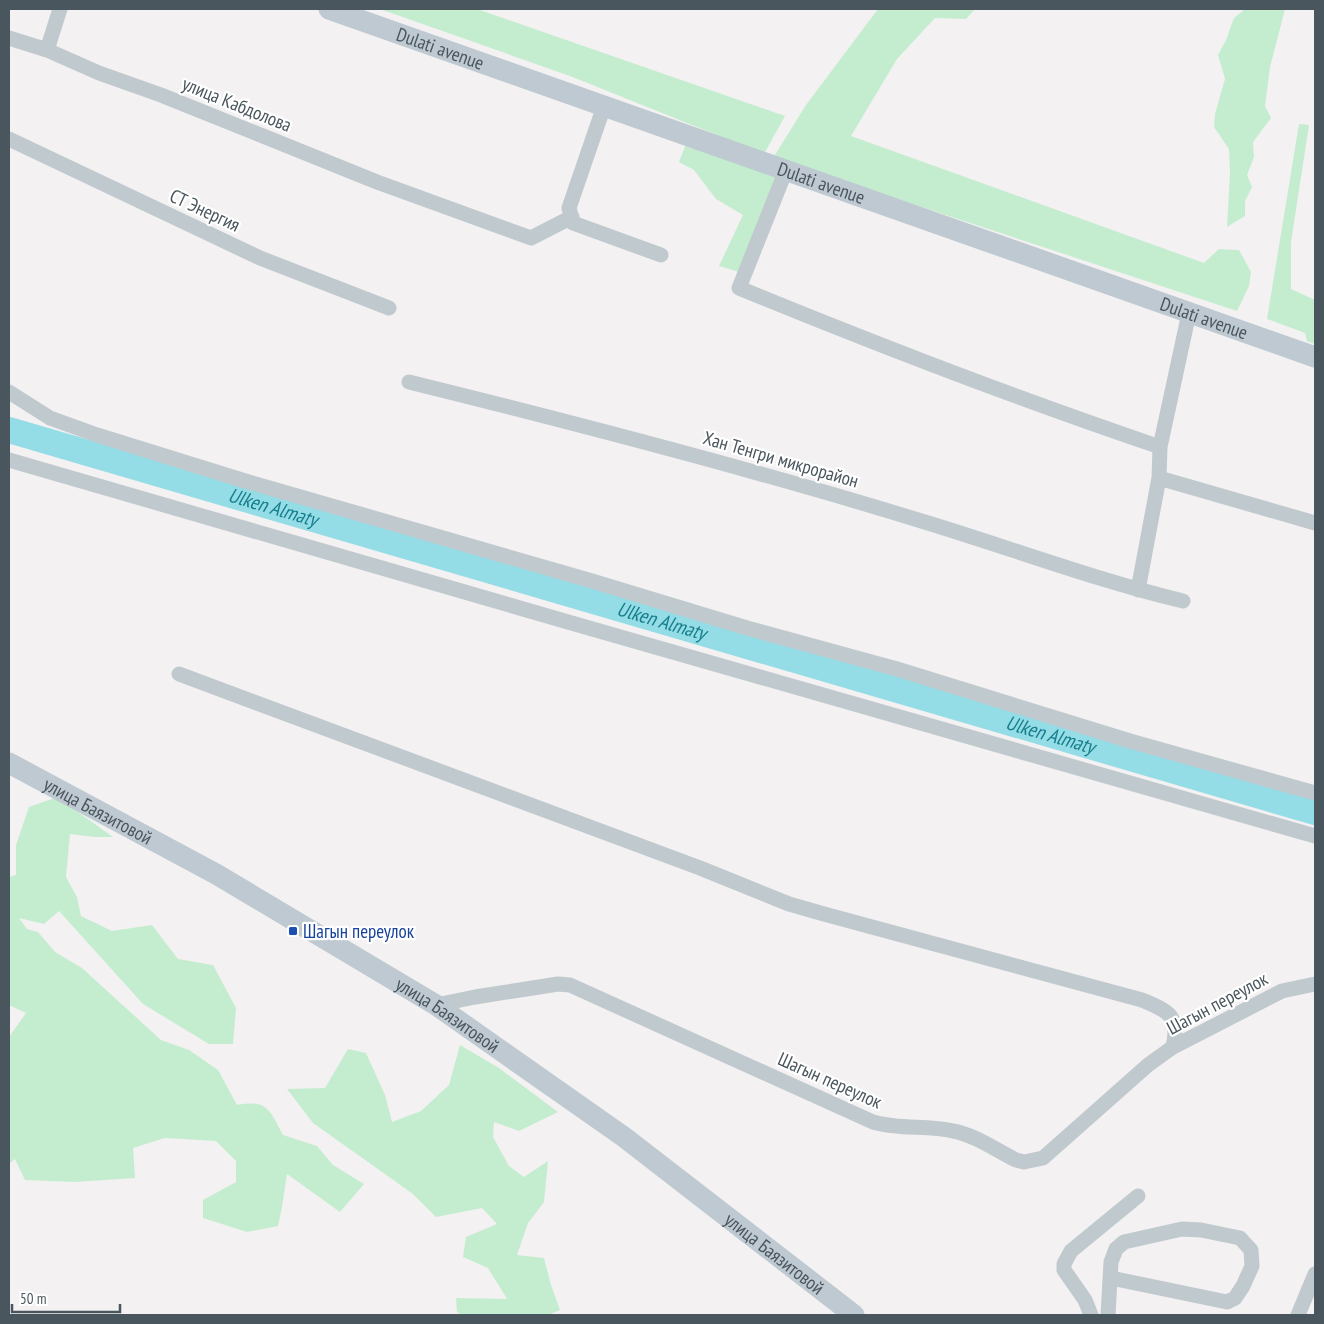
<svg xmlns="http://www.w3.org/2000/svg" width="1324" height="1324" viewBox="0 0 1324 1324" font-family="'PT Sans Narrow',sans-serif">
<style>
.green{fill:#c4edd0}
.lines{fill:none;stroke-linecap:round;stroke-linejoin:round}
.river{stroke:#94dce6;stroke-width:26}
.street{stroke:#c0c9ce;stroke-width:15}
.secondary{stroke:#bec9d1;stroke-width:21}
.transit-dot{fill:#1a4fb4;stroke:#fff;stroke-width:2}
.labels{text-anchor:middle;dominant-baseline:central;stroke-width:4.5;stroke-linejoin:round;paint-order:stroke}
.street-label{font-size:19px;fill:#4a565d;stroke:#fff}
.transit-label{font-size:19px;fill:#164399;stroke:#fff;text-anchor:start}
.water-label{font-size:20px;font-style:italic;fill:#167f8d;stroke:#fff}
</style>
<rect width="100%" height="100%" fill="#f3f1f1"/>
<path class="green" d="M 380,9 L 477,9 L 785,116 L 764,154 L 570,76 Z
M 878,9 L 975,9 L 966,19 L 935,18 L 897,59 L 851,136 L 1204,263 L 1219,249 L 1239,250 L 1251,272 L 1249,286 L 1237,311 L 773,158 L 806,105 Z
M 1245,9 L 1285,9 L 1270,67 L 1265,106 L 1271,118 L 1253,142 L 1254,157 L 1247,175 L 1252,187 L 1245,201 L 1245,216 L 1227,227 L 1230,174 L 1229,149 L 1214,127 L 1215,114 L 1225,79 L 1218,55 L 1226,40 L 1234,18 Z
M 1299,124 L 1309,125 L 1291,242 L 1291,289 L 1315,300 L 1315,344 L 1307,341 L 1305,333 L 1267,319 Z
M 686,144 L 784,177 L 746,274 L 719,266 L 743,215 L 716,199 L 694,170 L 679,162 Z
M 57,797 L 113,837 L 95,837 L 70,834 L 66,877 L 77,897 L 81,916 L 112,931 L 152,925 L 178,959 L 213,965 L 236,1008 L 233,1044 L 209,1044 L 143,1004 L 59,911 L 44,924 L 19,918 L 27,929 L 38,932 L 55,952 L 82,968 L 161,1040 L 189,1050 L 218,1070 L 237,1105 C 268,1099 270,1111 283,1135 L 317,1146 L 333,1165 L 364,1184 L 340,1212 L 287,1174 L 282,1207 L 278,1226 L 247,1232 L 203,1218 L 203,1200 L 236,1182 L 236,1161 L 216,1141 L 165,1138 L 133,1148 L 135,1178 L 75,1182 L 25,1180 L 15,1159 L 9,1164 L 9,1037 L 26,1013 L 9,1005 L 9,877 L 16,875 L 16,845 L 29,807 Z
M 460,1045 L 499,1068 L 558,1112 L 519,1131 L 494,1122 L 493,1137 L 509,1166 L 524,1177 L 548,1161 L 544,1202 L 528,1223 L 517,1255 L 544,1258 L 551,1285 L 560,1310 L 548,1315 L 462,1315 L 457,1312 L 456,1298 L 507,1299 L 488,1268 L 463,1257 L 466,1237 L 497,1224 L 482,1208 L 436,1217 L 413,1194 L 313,1123 L 287,1089 L 325,1088 L 348,1049 L 366,1053 L 385,1095 L 392,1122 L 421,1111 L 449,1085 Z"/>
<g class="lines">
<path class="river" id="s1" d="M 9,430 L 1315,812"/>
<path class="street" d="M 9,38 L 47,50 L 99,73 L 161,95 L 377,182 L 531,238 L 572,217
M 47,50 L 60,9
M 604,106 L 569,208 L 573,223 L 661,255
M 9,139 L 260,258 L 389,308
M 786,170 L 739,288 C 878,345 1018,399 1160,447
M 409,382 C 583,425 757,470 928,523 C 1013,549 1096,580 1183,601
M 9,392 L 50,418 L 97,435 L 242,480 L 592,581 L 747,628 L 897,669 L 1130,741 L 1315,793
M 9,460 L 575,624 L 1315,836
M 1159,478 L 1315,523
M 1138,590 L 1159,478 L 1160,447 L 1189,313
M 179,674 L 700,868 L 789,904 L 824,914 L 1142,1000 C 1169,1011 1180,1016 1173,1047
M 436,1005 L 475,997 L 558,984 L 570,985 L 873,1122 C 900,1130 927,1125 953,1131 C 975,1135 996,1150 1016,1160 L 1024,1162 L 1043,1158 L 1148,1065 L 1173,1047 L 1282,991 L 1315,984
M 1091,1315 L 1085,1300 L 1064,1270 L 1064,1264 L 1071,1251 L 1138,1196
M 1108,1315 L 1111,1262 L 1116,1249 L 1124,1242 L 1182,1229 L 1201,1230 L 1240,1238 L 1251,1250 L 1252,1266 L 1243,1286 L 1235,1298 L 1227,1302 L 1111,1278
M 1298,1315 L 1315,1274"/>
<g class="secondary">
<path id="s2" d="M 329,9 L 1315,357"/>
<path id="s3" d="M 9,763 L 216,874 L 436,1005 L 624,1137 L 854,1315"/>
</g>
</g>
<rect class="transit-dot" x="288" y="926" width="10" height="10" rx="2.5"/>
<g class="labels">
<g class="street-label">
<text stroke="none"><textPath href="#s2" startOffset="118">Dulati avenue</textPath></text>
<text transform="translate(237 104) rotate(22)">улица Кабдолова</text>
<text stroke="none"><textPath href="#s2" startOffset="522">Dulati avenue</textPath></text>
<text transform="translate(205 210) rotate(25)">СТ Энергия</text>
<text stroke="none"><textPath href="#s2" startOffset="928">Dulati avenue</textPath></text>
<text transform="translate(781 459) rotate(16)">Хан Тенгри микрорайон</text>
<text stroke="none"><textPath href="#s3" startOffset="101">улица Баязитовой</textPath></text>
<text transform="translate(1217 1003) rotate(-28)">Шагын переулок</text>
<text stroke="none"><textPath href="#s3" startOffset="506">улица Баязитовой</textPath></text>
<text transform="translate(830 1080) rotate(24)">Шагын переулок</text>
<text stroke="none"><textPath href="#s3" startOffset="911">улица Баязитовой</textPath></text>
</g>
<g class="transit-label">
<text x="303" y="931">Шагын переулок</text>
</g>
<g class="water-label">
<text stroke="none"><textPath href="#s1" startOffset="275">Ulken Almaty</textPath></text>
<text stroke="none"><textPath href="#s1" startOffset="680">Ulken Almaty</textPath></text>
<text stroke="none"><textPath href="#s1" startOffset="1085">Ulken Almaty</textPath></text>
</g>
</g>
<rect width="1324" height="1324" fill="none" stroke="#4a565d" stroke-width="20"/>
<path d="M12 1304v8h108v-8" fill="none" stroke="#4a565d" stroke-width="2.5"/>
<text x="20" y="1304" font-size="15" fill="#4a565d" stroke="#ffffff" stroke-width="4" paint-order="stroke">50 m</text>
</svg>
